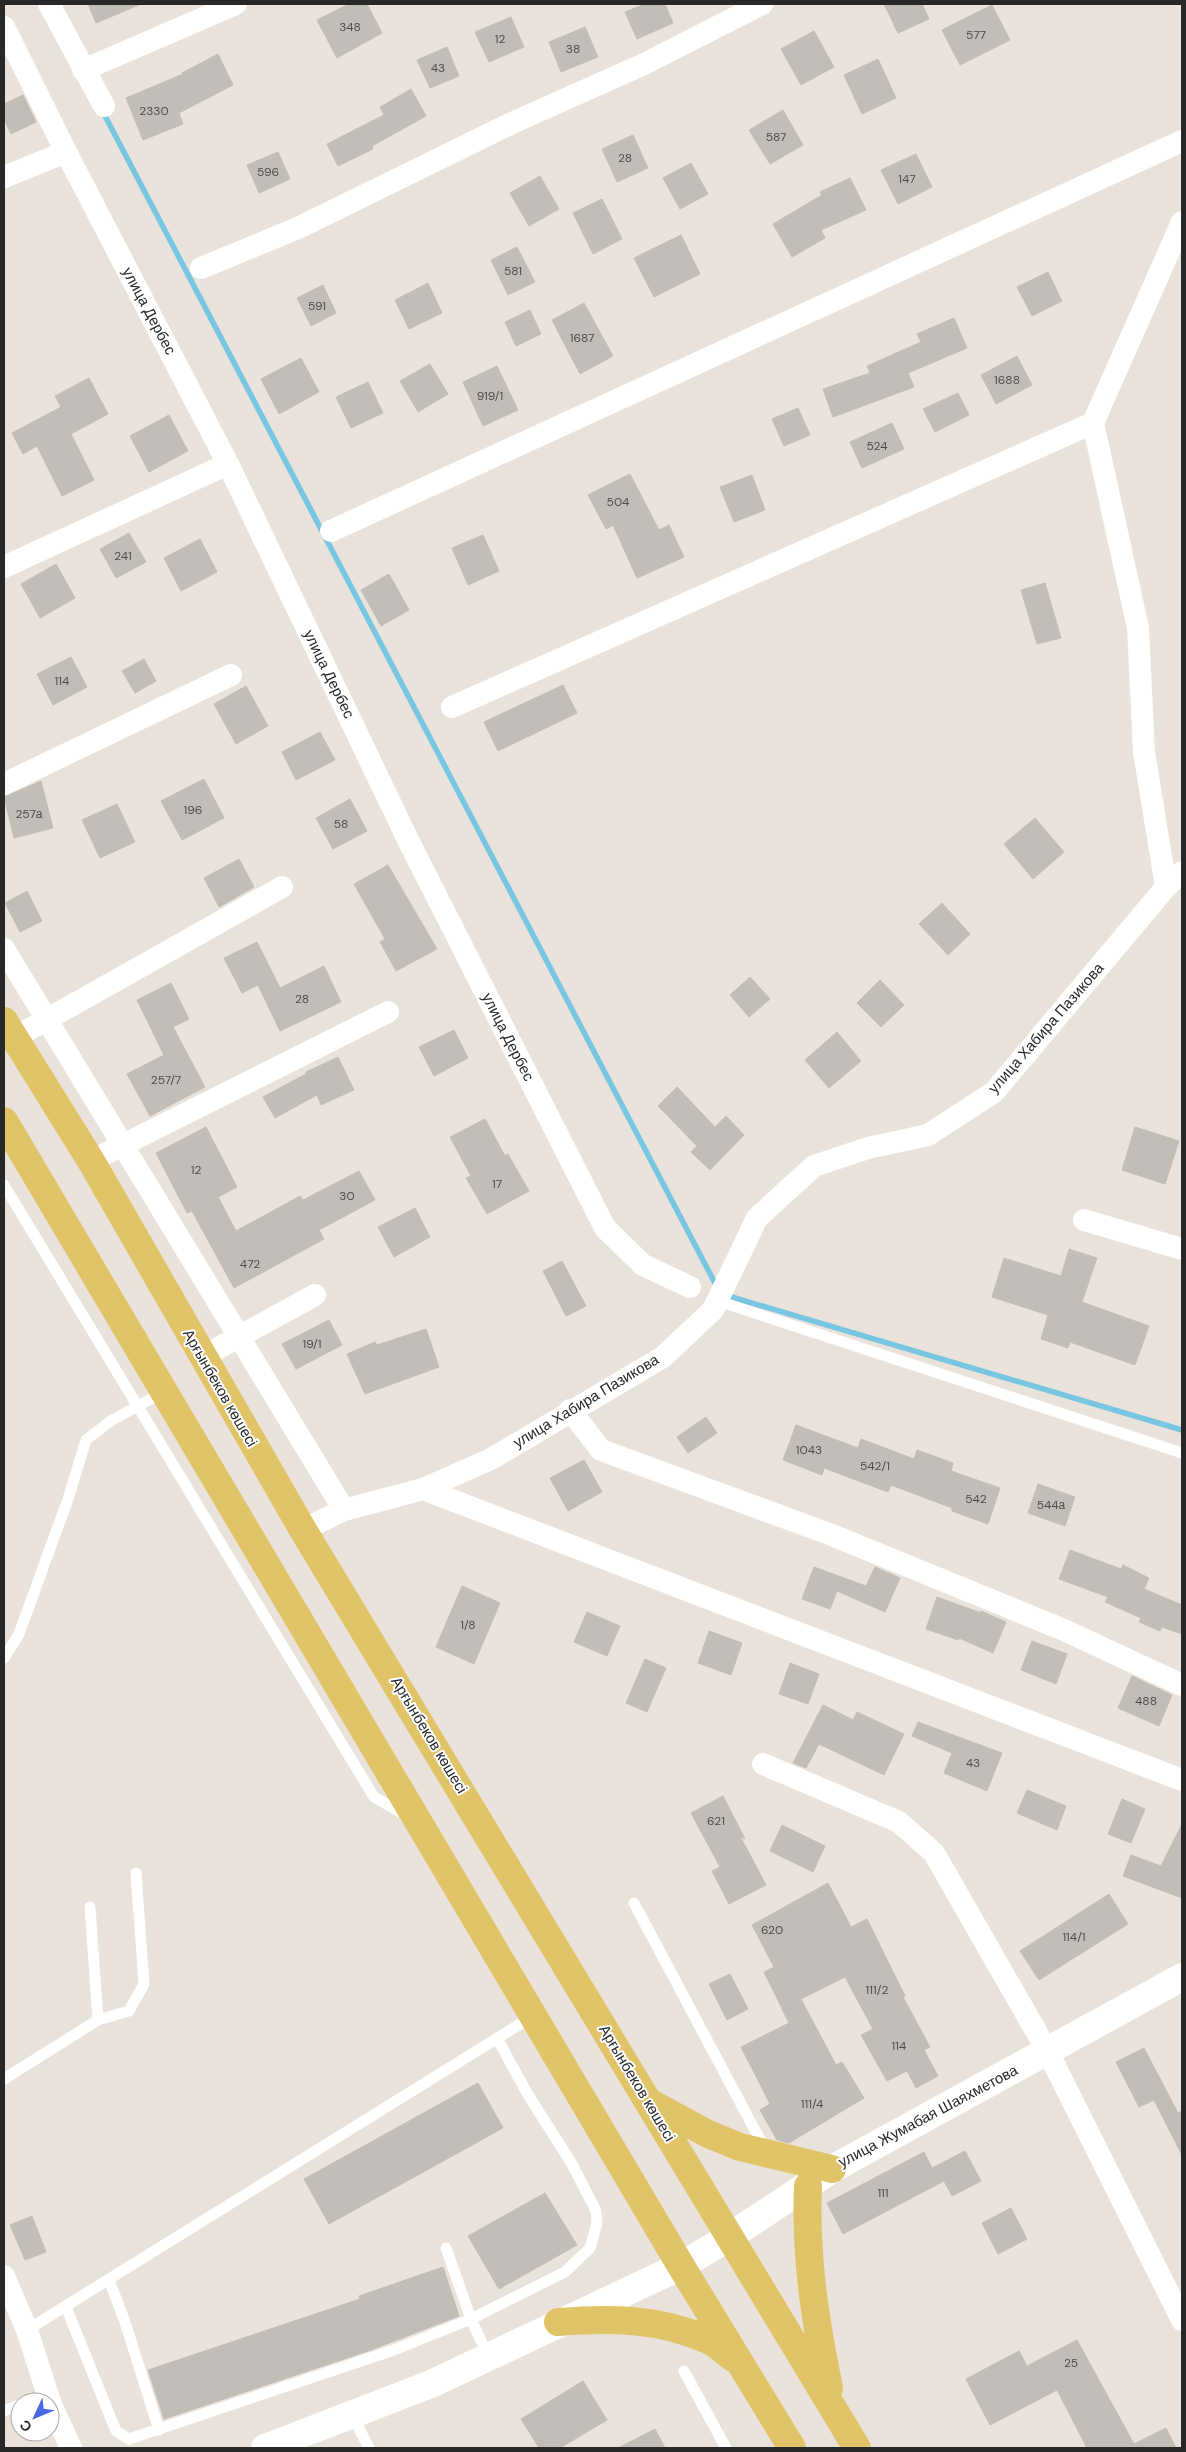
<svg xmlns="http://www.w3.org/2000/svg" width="1186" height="2452" viewBox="0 0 1186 2452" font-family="'DM Sans',sans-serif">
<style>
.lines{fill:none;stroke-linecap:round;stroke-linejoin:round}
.stream{stroke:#78c6e1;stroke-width:5.5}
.building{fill:#c1bdb8;stroke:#c4beb5}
.service{stroke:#fff;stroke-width:11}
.minor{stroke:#fff;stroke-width:22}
.tertiary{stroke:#fff;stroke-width:28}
.primary{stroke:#e1c468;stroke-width:28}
.labels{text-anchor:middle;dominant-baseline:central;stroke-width:4;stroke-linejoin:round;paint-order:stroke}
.number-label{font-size:12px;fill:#4e4d4c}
.street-label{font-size:15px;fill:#282828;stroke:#fff}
</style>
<rect width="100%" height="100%" fill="#e9e3db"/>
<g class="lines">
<path class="stream" d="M 103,112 L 717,1287
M 725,1295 L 1182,1430"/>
</g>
<path class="building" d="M 88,4 L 141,4 L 96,23 Z
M 349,4 L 367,4 L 382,33 L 337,58 L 317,20 Z
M 645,4 L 665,4 L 673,23 L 637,39 L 625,12 Z
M 884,4 L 922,4 L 929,19 L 898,33 Z
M 992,5 L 1010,40 L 960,65 L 942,30 Z
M 511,17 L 524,47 L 489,62 L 475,32 Z
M 585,27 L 598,57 L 561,72 L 549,42 Z
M 814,31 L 834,67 L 801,85 L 781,49 Z
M 447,47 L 459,76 L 430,88 L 417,60 Z
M 218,54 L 233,85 L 179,113 L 183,124 L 143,140 L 126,98 L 183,74 L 182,73 Z
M 878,59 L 896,98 L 862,114 L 844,75 Z
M 411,89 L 426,116 L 372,146 L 373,149 L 338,166 L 327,144 L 384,115 L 380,107 Z
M 23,95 L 36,122 L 11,134 L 4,119 L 4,104 Z
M 783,110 L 803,145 L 770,164 L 749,130 Z
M 633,135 L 648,168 L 617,182 L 602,149 Z
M 278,152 L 290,179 L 259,193 L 247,165 Z
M 916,154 L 932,187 L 898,204 L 881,170 Z
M 691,163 L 708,194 L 680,209 L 663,178 Z
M 540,176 L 559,209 L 529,226 L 510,193 Z
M 850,178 L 866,210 L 821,230 L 825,238 L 792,257 L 773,224 L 822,195 L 820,192 Z
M 602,199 L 622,239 L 593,254 L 573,213 Z
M 681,235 L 700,274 L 654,297 L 634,258 Z
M 517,247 L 535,282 L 508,295 L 491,260 Z
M 1048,272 L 1062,301 L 1032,316 L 1017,287 Z
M 428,283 L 442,313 L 409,329 L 395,300 Z
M 323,285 L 336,313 L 311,326 L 297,298 Z
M 584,303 L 613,356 L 580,374 L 552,320 Z
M 530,310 L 541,334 L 516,346 L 505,322 Z
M 954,318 L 967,348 L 908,373 L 914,387 L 833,417 L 823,389 L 870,373 L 867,366 L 921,342 L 917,334 Z
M 1017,356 L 1032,385 L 996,404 L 981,375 Z
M 301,358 L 319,392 L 279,414 L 261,379 Z
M 430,364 L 448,394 L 418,412 L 400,381 Z
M 497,366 L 518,410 L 483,426 L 463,382 Z
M 89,378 L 108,414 L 71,434 L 94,480 L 62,496 L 37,446 L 23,454 L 12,433 L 61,407 L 55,396 Z
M 368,382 L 383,413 L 351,428 L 336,397 Z
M 958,393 L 969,415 L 935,432 L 923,409 Z
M 798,408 L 810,435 L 784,446 L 772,419 Z
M 169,415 L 188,451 L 149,472 L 130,436 Z
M 892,423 L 904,449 L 862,468 L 850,442 Z
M 630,474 L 659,530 L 669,525 L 684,557 L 637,578 L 613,525 L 606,529 L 588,495 Z
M 752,475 L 765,510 L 734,522 L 720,487 Z
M 129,533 L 146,562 L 116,578 L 100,549 Z
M 483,535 L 499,571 L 468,585 L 452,548 Z
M 200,539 L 217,572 L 181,591 L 164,558 Z
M 56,564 L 75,598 L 40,618 L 21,584 Z
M 389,574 L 409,610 L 381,626 L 361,590 Z
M 1045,583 L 1061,638 L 1037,644 L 1021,590 Z
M 71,657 L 87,687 L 53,705 L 37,674 Z
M 144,659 L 156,681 L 135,693 L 122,671 Z
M 563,685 L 577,713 L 498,751 L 484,722 Z
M 246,686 L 268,726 L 236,744 L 214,704 Z
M 320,732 L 335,760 L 296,780 L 282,752 Z
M 204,779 L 224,818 L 182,840 L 161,801 Z
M 41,781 L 53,828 L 14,838 L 4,797 Z
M 350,799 L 367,831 L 333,849 L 316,818 Z
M 117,804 L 135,842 L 100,858 L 82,820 Z
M 1035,818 L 1064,852 L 1033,879 L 1004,844 Z
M 239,859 L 254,887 L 219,907 L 204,878 Z
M 388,865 L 437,949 L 396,971 L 380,942 L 385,939 L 354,884 Z
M 27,891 L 42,921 L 20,932 L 5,903 Z
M 942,903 L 970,934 L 948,955 L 919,924 Z
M 257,942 L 280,988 L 324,966 L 341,1002 L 280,1031 L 258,985 L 242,993 L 224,958 Z
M 750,977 L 770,999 L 749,1017 L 730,995 Z
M 880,980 L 904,1005 L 881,1027 L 857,1003 Z
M 171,983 L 189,1019 L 173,1027 L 205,1087 L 150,1116 L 127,1074 L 164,1055 L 137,1000 Z
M 454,1030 L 468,1058 L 434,1076 L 419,1047 Z
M 837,1032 L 861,1061 L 829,1088 L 805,1060 Z
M 338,1057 L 354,1090 L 321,1105 L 317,1095 L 275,1118 L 263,1097 L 306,1074 L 306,1072 Z
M 677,1087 L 715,1127 L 726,1116 L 744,1135 L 710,1170 L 691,1152 L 697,1146 L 658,1106 Z
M 485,1119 L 505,1156 L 508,1154 L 529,1191 L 487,1214 L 466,1178 L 471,1176 L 450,1137 Z
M 206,1127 L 237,1187 L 218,1197 L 236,1231 L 300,1196 L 303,1200 L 359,1171 L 375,1200 L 319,1230 L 324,1239 L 234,1288 L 192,1211 L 187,1213 L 156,1153 Z
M 1135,1127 L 1179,1141 L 1165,1184 L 1122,1170 Z
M 415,1208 L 430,1237 L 394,1257 L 378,1227 Z
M 1069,1249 L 1097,1258 L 1082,1302 L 1149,1326 L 1135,1365 L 1070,1342 L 1068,1348 L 1041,1339 L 1048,1315 L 992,1297 L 1004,1258 L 1061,1276 Z
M 562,1261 L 586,1306 L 566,1316 L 543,1271 Z
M 329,1320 L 342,1345 L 296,1369 L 282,1344 Z
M 426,1329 L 439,1367 L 365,1394 L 347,1354 L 375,1342 L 377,1345 Z
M 706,1417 L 717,1433 L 688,1453 L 677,1437 Z
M 796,1425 L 858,1448 L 861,1439 L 914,1459 L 917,1450 L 953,1463 L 951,1471 L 1000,1488 L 988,1524 L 952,1511 L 952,1508 L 891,1485 L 888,1492 L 824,1468 L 822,1475 L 783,1460 Z
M 584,1460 L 602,1492 L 568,1511 L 550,1478 Z
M 1038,1484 L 1075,1497 L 1065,1526 L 1028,1513 Z
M 1070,1550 L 1121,1569 L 1123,1565 L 1149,1578 L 1144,1589 L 1182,1605 L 1182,1634 L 1162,1627 L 1160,1631 L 1139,1622 L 1141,1618 L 1105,1602 L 1108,1597 L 1059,1579 Z
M 814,1567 L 866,1586 L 875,1567 L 900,1578 L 885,1612 L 837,1591 L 830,1609 L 802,1599 Z
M 462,1586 L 500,1603 L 474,1664 L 436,1647 Z
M 937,1597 L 981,1613 L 981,1611 L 1006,1622 L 993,1653 L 959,1638 L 958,1640 L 926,1629 Z
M 587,1612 L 620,1626 L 607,1656 L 574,1642 Z
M 709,1631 L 742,1643 L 731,1675 L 698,1663 Z
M 1032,1641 L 1067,1654 L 1056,1684 L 1021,1670 Z
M 645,1659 L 666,1668 L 647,1712 L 626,1703 Z
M 790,1663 L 819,1674 L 808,1704 L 779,1694 Z
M 1132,1676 L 1172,1695 L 1159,1726 L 1118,1708 Z
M 823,1705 L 853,1720 L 857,1712 L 904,1734 L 884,1775 L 819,1744 L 806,1768 L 793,1763 Z
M 918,1722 L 1002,1753 L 987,1791 L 944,1773 L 952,1753 L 912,1736 Z
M 1027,1790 L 1066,1806 L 1057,1830 L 1017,1813 Z
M 723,1796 L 745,1839 L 740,1836 L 766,1885 L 729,1904 L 712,1871 L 720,1867 L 691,1813 Z
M 1122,1799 L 1145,1809 L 1131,1843 L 1108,1834 Z
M 1182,1824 L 1182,1898 L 1123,1876 L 1131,1855 L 1161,1866 Z
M 782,1825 L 825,1846 L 813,1872 L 770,1851 Z
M 828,1883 L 851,1927 L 867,1919 L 905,1996 L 903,1997 L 930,2047 L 924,2050 L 938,2076 L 916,2088 L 907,2071 L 887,2081 L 861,2035 L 873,2029 L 845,1977 L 801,1999 L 836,2065 L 842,2062 L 864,2098 L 789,2143 L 777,2140 L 760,2110 L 770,2104 L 741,2047 L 789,2023 L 764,1972 L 774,1967 L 752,1925 Z
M 1109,1894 L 1128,1924 L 1039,1980 L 1020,1951 Z
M 730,1974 L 748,2009 L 727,2020 L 709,1984 Z
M 1144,2048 L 1178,2113 L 1182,2111 L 1182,2155 L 1154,2100 L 1139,2107 L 1116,2062 Z
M 478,2083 L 503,2128 L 329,2224 L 304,2179 Z
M 965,2151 L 981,2181 L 952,2196 L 944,2181 L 843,2234 L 827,2203 L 924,2152 L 932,2168 Z
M 545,2193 L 577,2245 L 499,2289 L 468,2236 Z
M 1011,2208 L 1027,2239 L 998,2254 L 982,2223 Z
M 32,2216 L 46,2252 L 25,2260 L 10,2225 Z
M 443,2267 L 459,2316 L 371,2350 L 164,2419 L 148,2370 L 360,2299 L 359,2296 Z
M 1077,2340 L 1134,2444 L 1166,2428 L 1176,2448 L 1087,2448 L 1057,2390 L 990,2425 L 966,2379 L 1019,2351 L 1027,2366 Z
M 583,2381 L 607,2420 L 560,2448 L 539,2448 L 521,2419 Z
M 655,2429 L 665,2448 L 618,2448 Z"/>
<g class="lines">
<path class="service" d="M 4,1185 L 374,1797 L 407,1816
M 718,1301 L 1182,1453
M 4,1658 L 19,1634 L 68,1499 L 86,1440 L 112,1420 L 164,1392
M 634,1903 L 765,2149
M 90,1907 L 98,2020
M 4,2079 L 98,2020 L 129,2011 L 144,1984 L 136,1873
M 446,2248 L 471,2319 L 488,2356
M 109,2280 L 125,2322 L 159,2430
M 66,2307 L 116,2431 L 129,2439 L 394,2350 L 471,2319 L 565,2272 L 590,2248 L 597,2223 L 596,2211 L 572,2164 L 527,2093 L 497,2038
M 27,2330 L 533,2016
M 684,2371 L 726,2448
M 30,2402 L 47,2396
M 4,2411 L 20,2405
M 352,2415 L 369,2448"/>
<path class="minor" d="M 49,4 L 104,106
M 4,27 L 66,152 L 228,464 L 409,842 L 605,1228 L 643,1265 L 690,1287
M 83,70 L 236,4
M 4,177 L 66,152
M 201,268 L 298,228 L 510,124 L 644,64 L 762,4
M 331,531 L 1182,141
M 4,567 L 228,464
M 452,707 L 1093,423
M 4,784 L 231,675
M 1166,887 L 1144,752 L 1138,628 L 1093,423 L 1182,222
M 4,949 L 344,1510
M 14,1038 L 282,887
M 91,1161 L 388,1012
M 1084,1220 L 1182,1249
M 202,1357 L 315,1295
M 570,1410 L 601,1450 L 832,1535 L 1064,1630 L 1182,1685
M 423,1489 L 1182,1780
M 303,1530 L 344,1510 L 423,1489 L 491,1459 L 663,1357 L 713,1310 L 757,1218 L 814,1166 L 868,1148 L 928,1135 L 994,1092 L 1166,887 L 1182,872
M 763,1764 L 899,1822 L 934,1853 L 1048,2052 L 1182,2320
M 4,2276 L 27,2330 L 50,2402
M 50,2402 L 71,2448"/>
<path class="tertiary" d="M 265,2448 L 431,2384 L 681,2266 L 729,2237 L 832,2169 L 1182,1977"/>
<path class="primary" d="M 4,1021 L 91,1161 L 303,1530 L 857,2448
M 4,1121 L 681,2266 L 792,2448
M 649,2102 L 708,2134 L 740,2147 L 832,2169
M 808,2186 C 805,2255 815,2320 829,2388
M 558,2322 C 610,2318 659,2318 708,2340 C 717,2344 725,2352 733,2358"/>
</g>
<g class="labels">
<g class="number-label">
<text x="350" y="27">348</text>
<text x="976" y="35">577</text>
<text x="500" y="39">12</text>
<text x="573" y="49">38</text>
<text x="438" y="68">43</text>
<text x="154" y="111">2330</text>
<text x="776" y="137">587</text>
<text x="625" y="158">28</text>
<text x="268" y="172">596</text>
<text x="907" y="179">147</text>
<text x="513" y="271">581</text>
<text x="317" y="306">591</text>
<text x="582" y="338">1687</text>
<text x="1007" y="380">1688</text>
<text x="490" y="396">919/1</text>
<text x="877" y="446">524</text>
<text x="618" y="502">504</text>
<text x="123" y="556">241</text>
<text x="62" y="681">114</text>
<text x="193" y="810">196</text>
<text x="29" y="814">257а</text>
<text x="341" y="824">58</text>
<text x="302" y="999">28</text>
<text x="166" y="1080">257/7</text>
<text x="196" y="1170">12</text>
<text x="497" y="1184">17</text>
<text x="347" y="1196">30</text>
<text x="250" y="1264">472</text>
<text x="312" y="1344">19/1</text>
<text x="809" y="1450">1043</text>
<text x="875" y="1466">542/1</text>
<text x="976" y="1499">542</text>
<text x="1051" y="1505">544а</text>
<text x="468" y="1625">1/8</text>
<text x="1146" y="1701">488</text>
<text x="973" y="1763">43</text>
<text x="716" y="1821">621</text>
<text x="772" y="1930">620</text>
<text x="1074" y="1937">114/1</text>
<text x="877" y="1990">111/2</text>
<text x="899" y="2046">114</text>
<text x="812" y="2104">111/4</text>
<text x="883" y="2193">111</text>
<text x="1071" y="2363">25</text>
</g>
<g class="street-label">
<text transform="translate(149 311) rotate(62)">улица Дербес</text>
<text transform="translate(329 674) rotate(64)">улица Дербес</text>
<text transform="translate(1046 1028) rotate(-49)">улица Хабира Пазикова</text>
<text transform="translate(508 1037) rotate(63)">улица Дербес</text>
<text transform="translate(220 1388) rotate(60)">Арғынбеков көшесі</text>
<text transform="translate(586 1401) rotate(-31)">улица Хабира Пазикова</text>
<text transform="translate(429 1735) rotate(59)">Арғынбеков көшесі</text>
<text transform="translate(637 2083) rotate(59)">Арғынбеков көшесі</text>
<text transform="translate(928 2116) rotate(-28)">улица Жумабая Шаяхметова</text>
</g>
</g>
<rect width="1186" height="2452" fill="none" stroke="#282828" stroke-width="10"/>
<g transform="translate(35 2417) rotate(226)"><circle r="24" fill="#ffffff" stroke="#a9a9a9"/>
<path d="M0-4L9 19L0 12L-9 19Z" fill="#4b69e6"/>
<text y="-8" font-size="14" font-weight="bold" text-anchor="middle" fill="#282828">С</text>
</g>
</svg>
